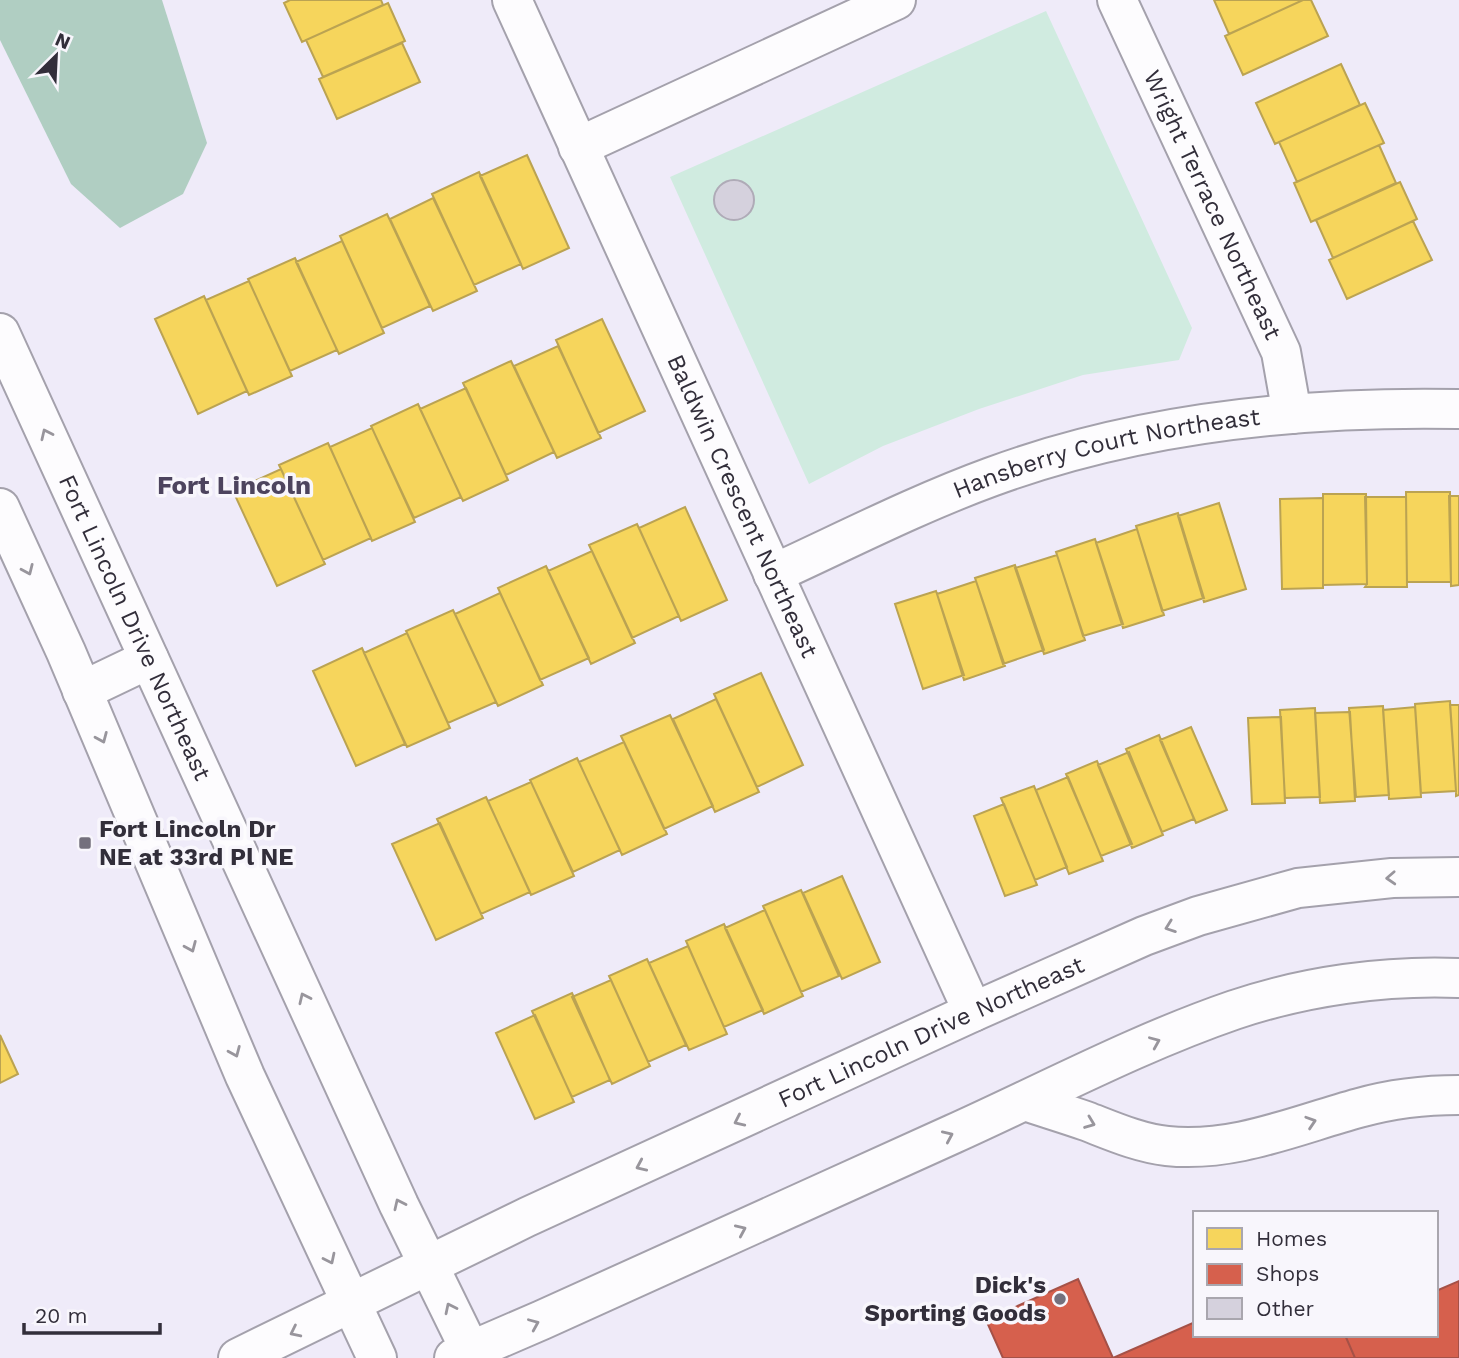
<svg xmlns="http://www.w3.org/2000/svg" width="1459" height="1358" viewBox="0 0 1459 1358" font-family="'Work Sans',sans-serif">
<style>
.green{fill:#d0ebe0}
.forest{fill:#b0cec2}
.homes{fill:#f6d55c;stroke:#bba352;stroke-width:2}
.shops{fill:#d6604d;stroke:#a55147;stroke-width:2}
.building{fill:#d5d1dd;stroke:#afabb7;stroke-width:2}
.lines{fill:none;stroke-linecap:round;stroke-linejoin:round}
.minor-casing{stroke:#a4a1ac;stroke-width:42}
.minor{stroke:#fdfcfe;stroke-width:38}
.oneway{stroke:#98959c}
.poi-dot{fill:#74707d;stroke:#f8f6fc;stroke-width:2.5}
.labels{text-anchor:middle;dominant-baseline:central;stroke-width:7;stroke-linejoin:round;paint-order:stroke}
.street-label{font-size:24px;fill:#322e3a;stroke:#f8f6fc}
.poi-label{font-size:24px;font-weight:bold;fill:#322e3a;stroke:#f8f6fc;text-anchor:start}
.neighbourhood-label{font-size:26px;font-weight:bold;fill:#4d445e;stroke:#f8f6fc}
</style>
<rect width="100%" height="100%" fill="#efebf9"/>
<path class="green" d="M 1046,11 L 1192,328 L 1179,360 L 1083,375 L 979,409 L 883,446 L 809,484 L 670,177 Z"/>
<path class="forest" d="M 0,0 L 162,0 L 207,143 L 183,194 L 120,228 L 71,184 L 0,40 Z"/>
<path class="homes" d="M 381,0 L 383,5 L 302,42 L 284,3 L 290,0 Z
M 1214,0 L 1303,0 L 1229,34 Z
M 1303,0 L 1311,0 L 1328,36 L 1243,75 L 1225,36 Z
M 388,3 L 405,41 L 323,77 L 306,40 Z
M 402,43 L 420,82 L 337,119 L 319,79 Z
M 1341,64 L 1360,105 L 1275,144 L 1256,103 Z
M 1365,103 L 1384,143 L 1297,182 L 1279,142 Z
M 1379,145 L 1396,183 L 1311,222 L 1294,183 Z
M 527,155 L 569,248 L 523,269 L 480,176 Z
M 479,172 L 521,264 L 474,285 L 432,194 Z
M 1400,182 L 1417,219 L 1333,258 L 1316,220 Z
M 433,198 L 477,291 L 433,311 L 390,219 Z
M 387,214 L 430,306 L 382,328 L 340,236 Z
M 1413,221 L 1432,260 L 1347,299 L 1329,260 Z
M 342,241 L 384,333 L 339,354 L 296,262 Z
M 295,258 L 337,350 L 290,371 L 248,279 Z
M 249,281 L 292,376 L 249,395 L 206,300 Z
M 204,296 L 247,391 L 198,414 L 155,319 Z
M 602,319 L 645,411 L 598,433 L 556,340 Z
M 558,346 L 601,438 L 557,458 L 514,366 Z
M 511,361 L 554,452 L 506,475 L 463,383 Z
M 466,388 L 508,480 L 463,501 L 420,409 Z
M 418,404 L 461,497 L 414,518 L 371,426 Z
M 372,428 L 415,522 L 372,541 L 330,447 Z
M 328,443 L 371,538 L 323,560 L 279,465 Z
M 281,469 L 325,564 L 277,586 L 233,491 Z
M 1406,492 L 1450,492 L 1451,582 L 1407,582 Z
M 1323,494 L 1366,494 L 1367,584 L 1323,585 Z
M 1449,496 L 1459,496 L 1459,585 L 1451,586 Z
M 1365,497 L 1406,497 L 1407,587 L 1365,587 L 1367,584 Z
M 1323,498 L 1323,588 L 1282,589 L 1280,499 Z
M 1219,503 L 1246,589 L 1204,602 L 1178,516 Z
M 685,507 L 727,600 L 681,621 L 639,528 Z
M 1178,513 L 1204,598 L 1162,611 L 1136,526 Z
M 637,524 L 679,616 L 632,638 L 589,545 Z
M 1137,529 L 1164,615 L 1123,628 L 1096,543 Z
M 1095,539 L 1123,624 L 1083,636 L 1056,552 Z
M 592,551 L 635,643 L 591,664 L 548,571 Z
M 1057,555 L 1085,640 L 1044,654 L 1015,568 Z
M 1015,565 L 1044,650 L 1003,664 L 975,578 Z
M 546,566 L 589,658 L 540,680 L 498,588 Z
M 976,581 L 1005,666 L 964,680 L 937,594 Z
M 936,591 L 964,675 L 923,689 L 895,604 Z
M 500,593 L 543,685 L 498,706 L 455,614 Z
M 453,610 L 496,702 L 448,723 L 406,631 Z
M 407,633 L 450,728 L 407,747 L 364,653 Z
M 362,648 L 405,744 L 356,766 L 313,671 Z
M 761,673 L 803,765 L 757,787 L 714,694 Z
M 716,699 L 759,792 L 715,812 L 673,719 Z
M 1450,701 L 1456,791 L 1421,793 L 1415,704 Z
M 1450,705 L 1459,705 L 1459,795 L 1456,796 L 1456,791 Z
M 1383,706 L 1389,795 L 1356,797 L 1349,708 Z
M 1415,707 L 1421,797 L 1389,799 L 1383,710 Z
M 1315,708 L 1320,797 L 1285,798 L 1280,710 Z
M 1350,712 L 1355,801 L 1320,803 L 1315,713 Z
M 670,715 L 713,806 L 664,829 L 621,736 Z
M 1281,717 L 1285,803 L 1252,804 L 1248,718 Z
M 1191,727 L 1227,810 L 1196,823 L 1160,740 Z
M 1159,735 L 1194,819 L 1162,832 L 1126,749 Z
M 624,742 L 667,834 L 622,855 L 579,762 Z
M 1129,752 L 1163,835 L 1132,848 L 1098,765 Z
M 577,758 L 620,850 L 573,872 L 530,780 Z
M 1097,761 L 1132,844 L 1101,856 L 1066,774 Z
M 1068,777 L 1103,861 L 1069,874 L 1036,790 Z
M 531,782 L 574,876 L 531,895 L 488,801 Z
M 1034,786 L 1067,867 L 1035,880 L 1001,798 Z
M 486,797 L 530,892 L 481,914 L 437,819 Z
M 1004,804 L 1037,885 L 1005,896 L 974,816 Z
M 440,823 L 483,918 L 436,940 L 392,844 Z
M 842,876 L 880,962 L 842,979 L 803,893 Z
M 801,890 L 839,976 L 801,992 L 763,906 Z
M 765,910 L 803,996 L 764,1014 L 725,928 Z
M 724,924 L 763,1010 L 724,1027 L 686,941 Z
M 688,946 L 727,1034 L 689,1050 L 649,963 Z
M 647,959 L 686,1045 L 648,1062 L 609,976 Z
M 611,980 L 650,1066 L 612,1084 L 572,997 Z
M 572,993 L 610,1080 L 572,1097 L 532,1011 Z
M 535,1015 L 574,1102 L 535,1119 L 496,1033 Z
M 0,1035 L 18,1074 L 0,1083 Z"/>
<path class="shops" d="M 1078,1279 L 1113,1358 L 1003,1358 L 986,1320 Z
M 1459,1281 L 1459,1358 L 1355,1358 L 1345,1335 L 1436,1335 L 1436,1291 Z
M 1195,1322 L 1195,1335 L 1345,1335 L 1355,1358 L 1113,1358 Z"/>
<path class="building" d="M714 200a20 20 0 1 1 40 0a20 20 0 1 1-40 0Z"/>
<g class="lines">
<defs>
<g id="minor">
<path id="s1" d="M 512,0 L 973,1012"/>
<path id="s2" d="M 1117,0 L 1281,352 L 1292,414"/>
<path d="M 578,147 L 896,0"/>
<path id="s3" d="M 0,333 L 399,1205 L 474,1358"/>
<path d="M 0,508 L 66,652 L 245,1076 L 377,1358"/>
<path id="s4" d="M 773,574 C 845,541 917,504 991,477 C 1140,422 1301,406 1459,409"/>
<path d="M 82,691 L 149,659"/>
<path d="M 1025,1101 C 1046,1108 1066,1114 1086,1121 C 1112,1131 1139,1143 1167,1146 C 1234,1153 1296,1125 1359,1108 C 1391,1099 1426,1095 1459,1095"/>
<path id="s5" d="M 238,1358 L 527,1217 L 973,1012 L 1144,936 L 1198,916 L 1298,888 L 1392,878 L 1459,877"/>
<path d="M 454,1358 L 542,1320 C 679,1258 816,1196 953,1134 C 1046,1092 1138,1043 1234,1010 C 1305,986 1385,975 1459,978"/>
</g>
</defs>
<use href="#minor" class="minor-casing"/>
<use href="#minor" class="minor"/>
</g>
<defs><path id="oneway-chevron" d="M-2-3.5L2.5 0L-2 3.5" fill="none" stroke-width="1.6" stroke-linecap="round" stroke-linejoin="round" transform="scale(1.75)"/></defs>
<g class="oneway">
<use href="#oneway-chevron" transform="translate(46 434) rotate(-115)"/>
<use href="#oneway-chevron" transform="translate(28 570) rotate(66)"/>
<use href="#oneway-chevron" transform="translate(102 738) rotate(67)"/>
<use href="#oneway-chevron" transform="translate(1391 878) rotate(177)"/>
<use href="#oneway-chevron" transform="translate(1170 927) rotate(160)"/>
<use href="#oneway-chevron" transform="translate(191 947) rotate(67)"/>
<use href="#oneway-chevron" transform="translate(304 998) rotate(-115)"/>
<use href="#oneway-chevron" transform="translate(1155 1042) rotate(-23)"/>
<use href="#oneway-chevron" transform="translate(235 1052) rotate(67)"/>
<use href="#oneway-chevron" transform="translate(739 1121) rotate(155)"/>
<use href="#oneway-chevron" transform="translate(1311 1122) rotate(-18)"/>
<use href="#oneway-chevron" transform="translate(1090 1123) rotate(21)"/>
<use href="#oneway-chevron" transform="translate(948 1136) rotate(-24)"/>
<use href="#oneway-chevron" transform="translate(641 1166) rotate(156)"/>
<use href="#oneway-chevron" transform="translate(399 1204) rotate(-115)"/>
<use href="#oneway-chevron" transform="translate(741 1230) rotate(-24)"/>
<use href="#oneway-chevron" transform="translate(330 1259) rotate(64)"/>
<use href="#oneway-chevron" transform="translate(450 1308) rotate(-116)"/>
<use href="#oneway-chevron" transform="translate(534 1324) rotate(-23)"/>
<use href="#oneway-chevron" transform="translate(295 1332) rotate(154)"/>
</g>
<g class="poi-dot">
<rect x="78" y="836" width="14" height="14" rx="3.5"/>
<circle cx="1060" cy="1299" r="7"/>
</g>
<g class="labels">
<g class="street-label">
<text stroke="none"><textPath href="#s2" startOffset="226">Wright Terrace Northeast</textPath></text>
<text stroke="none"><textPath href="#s4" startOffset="357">Hansberry Court Northeast</textPath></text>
<text stroke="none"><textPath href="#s1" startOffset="556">Baldwin Crescent Northeast</textPath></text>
<text stroke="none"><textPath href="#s3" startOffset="324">Fort Lincoln Drive Northeast</textPath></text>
<text stroke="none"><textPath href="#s5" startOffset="766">Fort Lincoln Drive Northeast</textPath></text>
</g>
<g class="poi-label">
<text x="99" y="829">Fort Lincoln Dr<tspan x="99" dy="28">NE at 33rd Pl NE</tspan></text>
<text x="1046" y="1285" text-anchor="end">Dick's<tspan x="1046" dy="28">Sporting Goods</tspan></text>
</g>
<g class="neighbourhood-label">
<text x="234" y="485">Fort Lincoln</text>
</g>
</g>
<rect x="1193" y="1211" width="245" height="126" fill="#f8f6fc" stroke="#a9a6ae" stroke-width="2"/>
<rect x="1207" y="1228" width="35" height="21" fill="#f6d55c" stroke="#a9a6ae" stroke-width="2"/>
<text x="1256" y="1246" font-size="21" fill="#322e3a">Homes</text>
<rect x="1207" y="1264" width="35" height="21" fill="#d6604d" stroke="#a9a6ae" stroke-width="2"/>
<text x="1256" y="1281" font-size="21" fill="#322e3a">Shops</text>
<rect x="1207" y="1298" width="35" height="21" fill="#d5d1dd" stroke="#a9a6ae" stroke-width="2"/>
<text x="1256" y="1316" font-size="21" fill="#322e3a">Other</text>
<g transform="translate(56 56) rotate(24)" stroke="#f8f6fc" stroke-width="5" paint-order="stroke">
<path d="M0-5L12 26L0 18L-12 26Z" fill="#322e3a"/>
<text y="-10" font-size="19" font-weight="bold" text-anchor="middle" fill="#322e3a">N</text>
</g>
<path d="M24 1323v10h136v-10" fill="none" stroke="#322e3a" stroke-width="3.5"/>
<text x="35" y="1323" font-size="21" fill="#322e3a" stroke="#f8f6fc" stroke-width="5" paint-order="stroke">20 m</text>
</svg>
